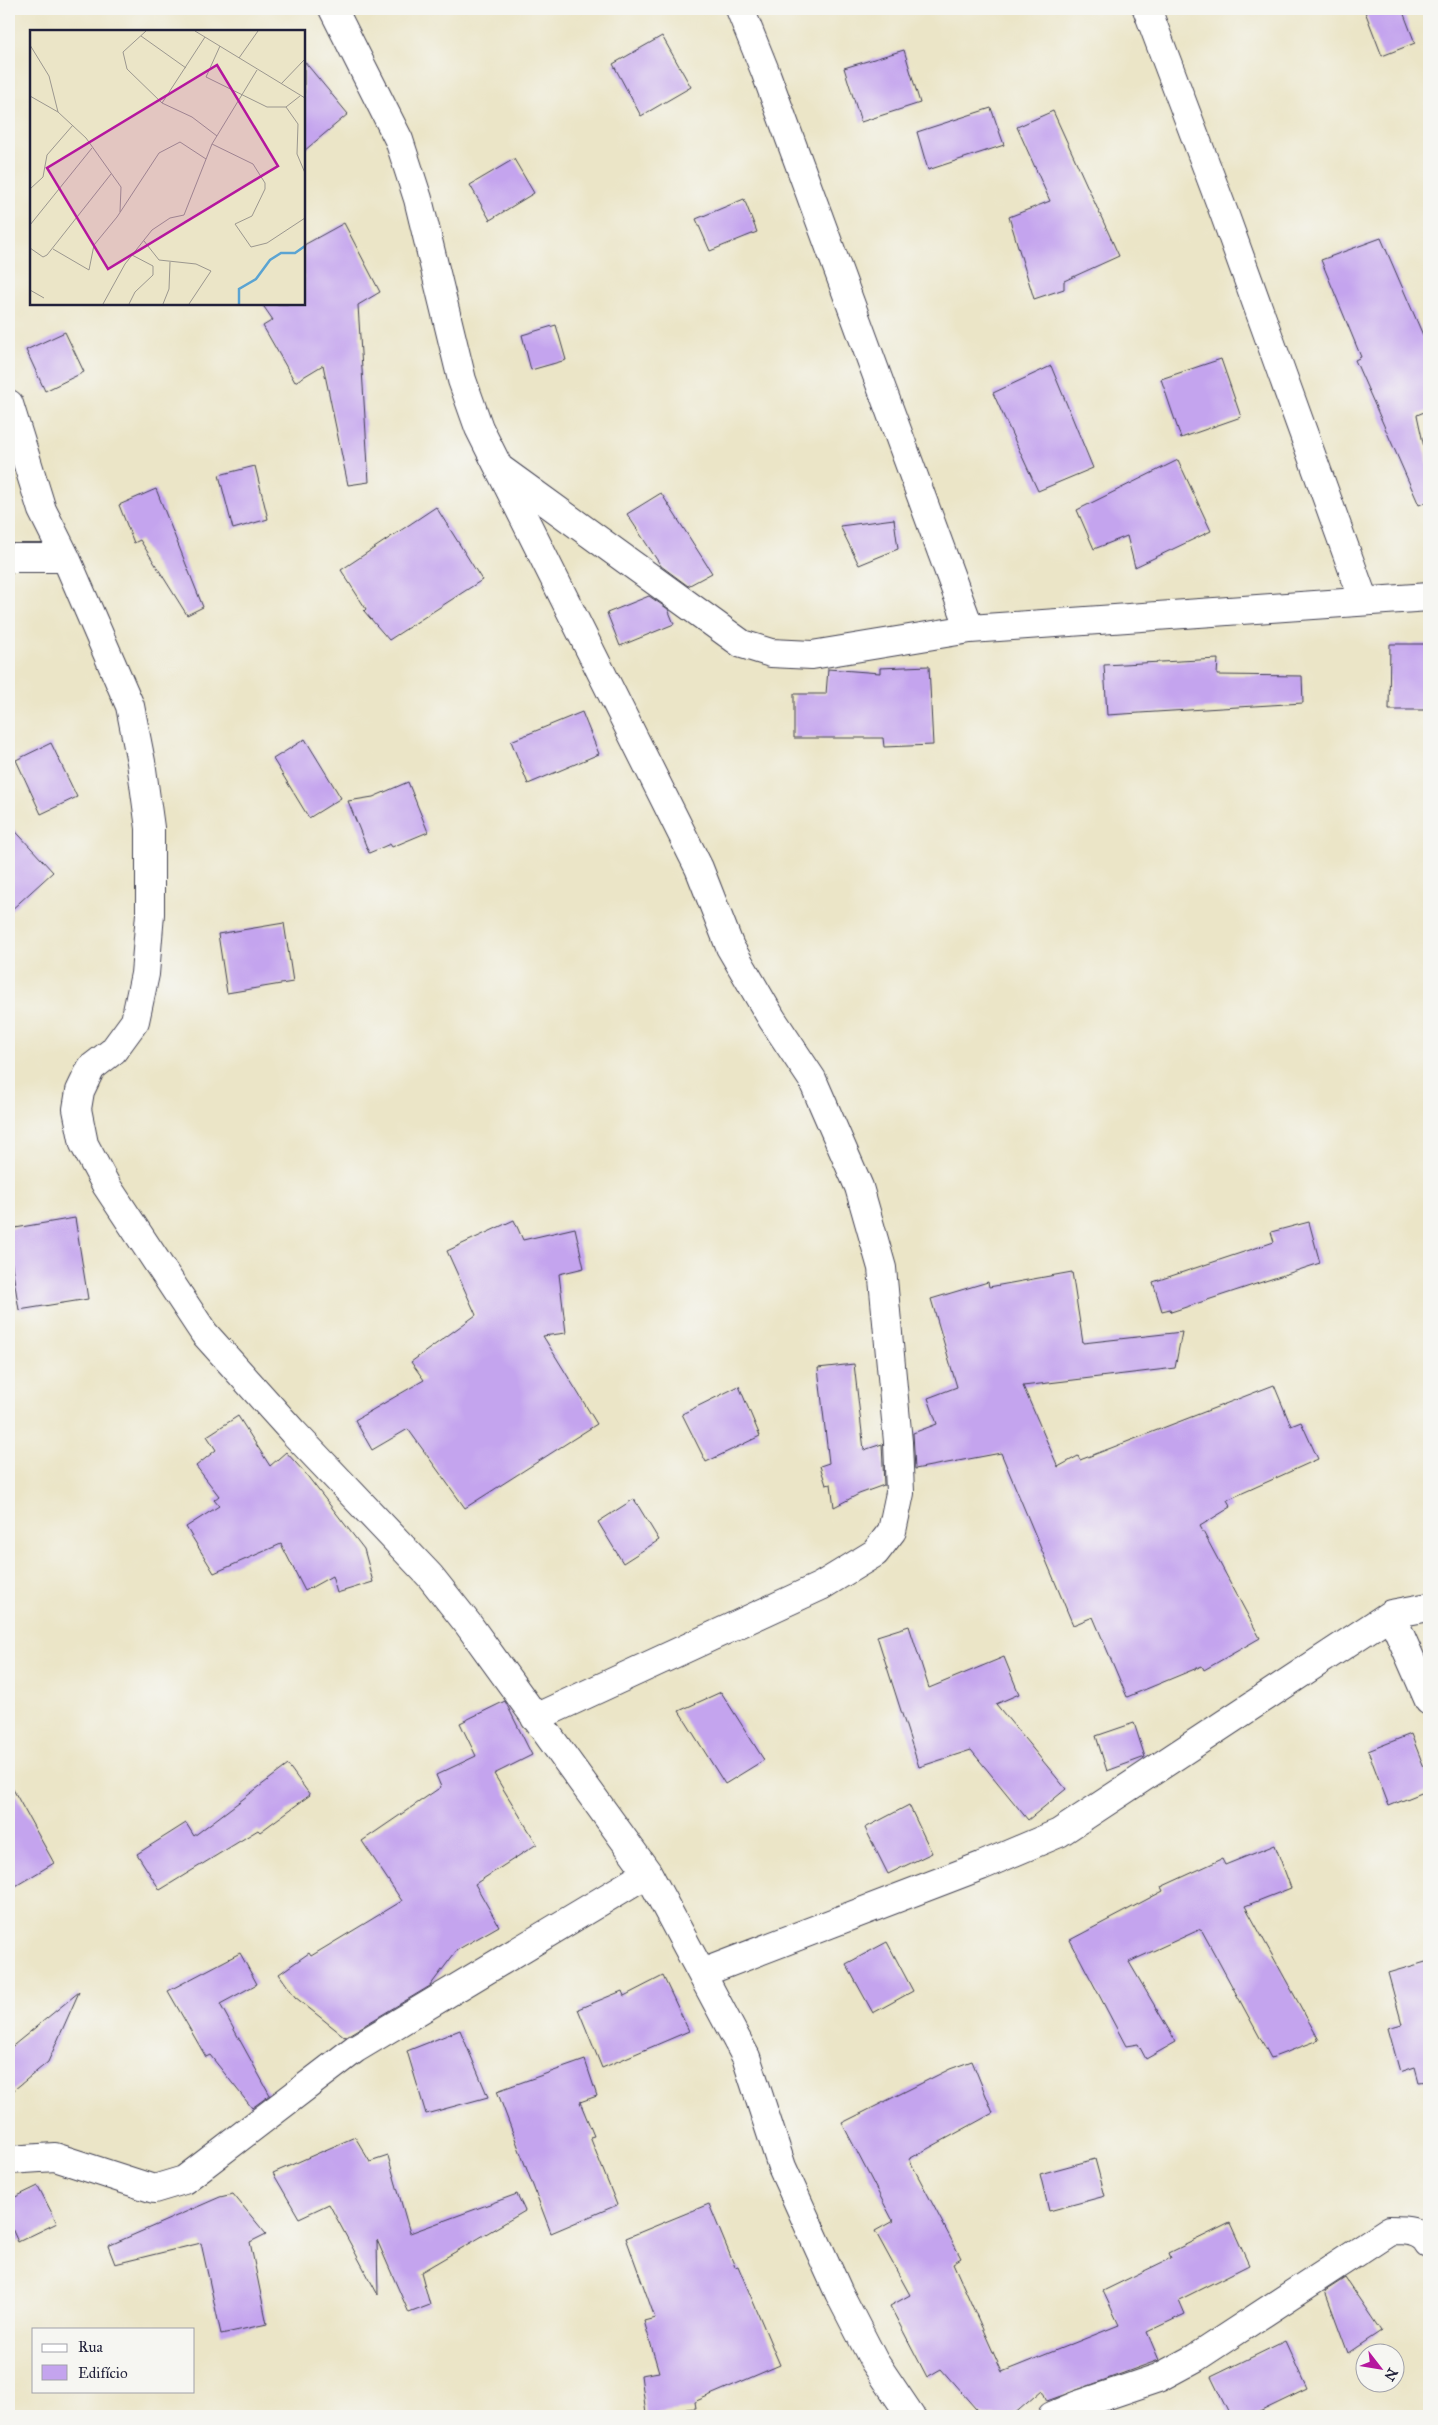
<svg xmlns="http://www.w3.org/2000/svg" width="1438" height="2425" viewBox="0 0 1438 2425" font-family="'IM FELL Great Primer',serif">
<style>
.building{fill:#c4a4ee}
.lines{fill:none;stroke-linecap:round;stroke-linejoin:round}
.street-casing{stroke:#403f50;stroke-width:30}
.street{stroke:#fff;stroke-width:28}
.inset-river{fill:none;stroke:#5ba4d2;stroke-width:2.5}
.inset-road{fill:none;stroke:#9b978f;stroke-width:1}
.view{fill:#b5179e;fill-opacity:0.15;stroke:#b5179e;stroke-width:2.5}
.inset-edge{fill:none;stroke:#22223b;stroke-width:2.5}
</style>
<rect width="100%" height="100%" fill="#f6f6f2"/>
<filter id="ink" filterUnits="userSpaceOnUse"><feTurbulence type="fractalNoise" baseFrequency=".02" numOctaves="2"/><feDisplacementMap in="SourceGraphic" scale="10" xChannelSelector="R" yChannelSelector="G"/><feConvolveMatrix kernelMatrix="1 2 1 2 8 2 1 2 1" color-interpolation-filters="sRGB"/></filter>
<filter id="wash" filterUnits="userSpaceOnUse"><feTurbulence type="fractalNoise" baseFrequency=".0096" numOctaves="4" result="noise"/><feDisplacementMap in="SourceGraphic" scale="20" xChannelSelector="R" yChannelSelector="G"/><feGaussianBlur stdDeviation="1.12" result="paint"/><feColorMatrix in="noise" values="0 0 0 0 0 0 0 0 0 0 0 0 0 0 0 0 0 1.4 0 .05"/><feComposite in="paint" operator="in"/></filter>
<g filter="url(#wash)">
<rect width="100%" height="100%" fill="#ebe5c7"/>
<g id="blocks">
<path class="building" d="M 1364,9 L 1402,9 L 1415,43 L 1382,56 Z
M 662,36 L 691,87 L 641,116 L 613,64 Z
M 904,50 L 920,103 L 861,122 L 844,68 Z
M 304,61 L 348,114 L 304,151 Z
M 991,108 L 1004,145 L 928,170 L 917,132 Z
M 1053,111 L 1119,256 L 1064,281 L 1064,289 L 1034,299 L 1009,217 L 1050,201 L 1017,127 Z
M 514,159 L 534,193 L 490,220 L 470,185 Z
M 744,199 L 757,232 L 710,251 L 696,219 Z
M 344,223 L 380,292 L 358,305 L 369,482 L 348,485 L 323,365 L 295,382 L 263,326 L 273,320 L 262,304 L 304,304 L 304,245 Z
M 1381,238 L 1429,349 L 1429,410 L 1417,415 L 1429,470 L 1429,501 L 1419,505 L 1355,360 L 1361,357 L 1321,260 Z
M 556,325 L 566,360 L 531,370 L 522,335 Z
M 65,332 L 84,372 L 45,391 L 26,350 Z
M 1221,359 L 1241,417 L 1181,438 L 1161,379 Z
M 1051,366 L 1093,468 L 1038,491 L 993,393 Z
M 1178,460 L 1211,531 L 1135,567 L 1127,536 L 1094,549 L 1077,510 Z
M 255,466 L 268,519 L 233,529 L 219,475 Z
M 156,489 L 203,607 L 187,615 L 140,540 L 134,543 L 119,505 Z
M 661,493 L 712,573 L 688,586 L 661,566 L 627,514 Z
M 436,507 L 482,580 L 389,640 L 364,611 L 366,609 L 341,570 Z
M 894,519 L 898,549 L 859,565 L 840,526 Z
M 649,596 L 668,609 L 674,624 L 620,646 L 607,613 Z
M 1390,644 L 1429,644 L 1429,710 L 1389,710 Z
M 1218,659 L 1217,675 L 1302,676 L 1303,703 L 1107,715 L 1104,665 Z
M 929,666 L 933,745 L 884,747 L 883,738 L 794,738 L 794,694 L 826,694 L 828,669 L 880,673 L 880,668 Z
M 582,712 L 599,754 L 528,784 L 511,741 Z
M 305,739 L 341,798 L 309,818 L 273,759 Z
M 51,743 L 77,797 L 41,814 L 16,760 Z
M 408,782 L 428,832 L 392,847 L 390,844 L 369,853 L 348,801 L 373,797 Z
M 9,824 L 53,872 L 9,912 Z
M 284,923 L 293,982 L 227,993 L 218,934 Z
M 75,1218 L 88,1299 L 19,1310 L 9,1247 L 9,1229 Z
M 514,1220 L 523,1240 L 575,1228 L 584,1268 L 559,1274 L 566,1333 L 543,1336 L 597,1424 L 465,1508 L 408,1429 L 372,1450 L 355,1420 L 424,1380 L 411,1362 L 476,1315 L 447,1251 Z
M 1309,1222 L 1320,1263 L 1171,1312 L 1170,1309 L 1162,1311 L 1153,1282 L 1274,1242 L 1271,1232 Z
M 1072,1272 L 1083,1343 L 1182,1332 L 1175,1368 L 1023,1386 L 1058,1467 L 1078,1456 L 1080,1460 L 1274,1385 L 1291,1426 L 1301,1422 L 1318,1459 L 1227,1500 L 1231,1507 L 1200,1526 L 1260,1638 L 1204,1670 L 1202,1666 L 1127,1697 L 1093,1617 L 1073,1625 L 1001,1453 L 915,1469 L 913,1433 L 937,1424 L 928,1398 L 957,1387 L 931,1299 L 988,1282 L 989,1287 Z
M 854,1364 L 864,1450 L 882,1444 L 884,1485 L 859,1494 L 834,1507 L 831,1484 L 826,1485 L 820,1466 L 829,1463 L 818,1368 Z
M 739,1386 L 760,1436 L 706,1462 L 682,1414 Z
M 238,1416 L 270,1466 L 286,1452 L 305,1473 L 364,1549 L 373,1582 L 337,1593 L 332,1576 L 305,1591 L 281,1544 L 214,1573 L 186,1527 L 219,1506 L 214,1500 L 219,1496 L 196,1466 L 216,1450 L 207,1436 Z
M 634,1499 L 659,1540 L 623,1563 L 598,1522 Z
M 909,1626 L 929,1688 L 1004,1657 L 1019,1694 L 996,1704 L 1066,1789 L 1028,1820 L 971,1750 L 919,1767 L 877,1636 Z
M 721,1692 L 764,1760 L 725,1784 L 679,1711 Z
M 505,1701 L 532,1755 L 494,1774 L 537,1844 L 475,1884 L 499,1926 L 457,1950 L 430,1986 L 345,2037 L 295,1997 L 279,1974 L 309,1953 L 311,1956 L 402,1901 L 362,1841 L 441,1787 L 436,1775 L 476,1756 L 460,1723 Z
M 1134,1723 L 1145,1757 L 1107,1771 L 1096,1736 Z
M 1411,1734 L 1429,1780 L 1429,1790 L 1389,1806 L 1368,1751 Z
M 288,1765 L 310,1795 L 260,1832 L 258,1830 L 160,1890 L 137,1854 L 186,1823 L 194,1836 Z
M 9,1782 L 54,1863 L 9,1890 Z
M 909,1805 L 932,1853 L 888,1874 L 865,1828 Z
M 1275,1845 L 1291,1888 L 1245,1906 L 1319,2040 L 1271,2058 L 1201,1929 L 1129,1962 L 1176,2042 L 1146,2059 L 1138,2044 L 1126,2046 L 1070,1940 L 1163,1891 L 1161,1887 L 1222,1859 L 1225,1865 Z
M 887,1942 L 913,1991 L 873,2013 L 846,1964 Z
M 240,1953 L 257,1984 L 220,2004 L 270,2095 L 252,2108 L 210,2055 L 206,2057 L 168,1991 Z
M 1429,1961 L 1429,2081 L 1419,2082 L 1415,2067 L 1400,2072 L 1388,2028 L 1402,2024 L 1388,1973 Z
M 663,1976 L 689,2031 L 602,2068 L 578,2009 L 622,1991 L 624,1996 Z
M 79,1992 L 48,2062 L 9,2094 L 9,2049 Z
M 460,2030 L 488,2097 L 426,2114 L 407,2051 Z
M 585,2060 L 597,2096 L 580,2102 L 594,2136 L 590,2137 L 617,2205 L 551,2233 L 497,2091 Z
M 972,2061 L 993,2113 L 909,2159 L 961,2258 L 953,2263 L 1002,2372 L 1119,2325 L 1103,2291 L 1171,2258 L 1169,2253 L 1230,2223 L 1249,2265 L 1179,2300 L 1185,2314 L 1147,2332 L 1159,2360 L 1047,2401 L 1042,2390 L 1012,2416 L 982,2416 L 941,2369 L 927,2377 L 890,2306 L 910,2295 L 875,2231 L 893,2221 L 842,2123 L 950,2069 Z
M 355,2137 L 370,2162 L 388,2156 L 410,2233 L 517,2194 L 525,2211 L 421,2272 L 430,2305 L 409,2313 L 377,2240 L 378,2295 L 329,2204 L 299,2218 L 273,2173 Z
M 1095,2159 L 1105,2196 L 1049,2211 L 1040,2174 Z
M 38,2186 L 57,2223 L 18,2242 L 9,2222 L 9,2200 Z
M 233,2194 L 266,2234 L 250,2242 L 267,2324 L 221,2334 L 201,2243 L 115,2264 L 108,2246 L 220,2197 Z
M 709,2204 L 735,2267 L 738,2266 L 780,2365 L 694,2402 L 695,2408 L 646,2414 L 641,2375 L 659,2372 L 644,2321 L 655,2318 L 626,2238 Z
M 1345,2278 L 1381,2331 L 1348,2353 L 1325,2291 Z
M 1285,2341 L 1307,2389 L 1251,2416 L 1230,2416 L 1211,2377 Z"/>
</g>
</g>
<g filter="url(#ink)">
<use href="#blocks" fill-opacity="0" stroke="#403f50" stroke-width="1"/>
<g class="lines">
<defs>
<path id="street" d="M 333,9 L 399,140 L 418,199 L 462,380 L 479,428 L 699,868 L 730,947 L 772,1019 L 812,1079 L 859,1187 L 882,1268 L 898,1442 L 900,1493 L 892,1531 L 875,1553 L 821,1586 L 535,1718
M 740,9 L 765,71 L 970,629
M 1147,9 L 1224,213 L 1364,601
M 9,404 L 42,510 L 66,558 L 130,706 L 141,762 L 150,828 L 150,914 L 145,974 L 135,1021 L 113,1051 L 91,1068 L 80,1091 L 77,1109 L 84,1144 L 106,1185 L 204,1333 L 293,1432 L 430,1576 L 468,1624 L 648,1873 L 746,2057 L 782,2167 L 839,2293 L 874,2361 L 911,2416
M 502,470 L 742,644 L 771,653 L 812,655 L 970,629 L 1429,597
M 9,558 L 66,558
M 1391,1614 L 1429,1701
M 702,1973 L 981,1866 L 1059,1833 L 1391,1614 L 1429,1607
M 9,2160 L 55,2157 L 154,2189 L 184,2180 L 355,2049 L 648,1873
M 1052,2416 L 1078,2405 L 1158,2378 L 1195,2358 L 1390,2230 C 1405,2230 1421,2230 1429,2244"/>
</defs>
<use href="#street" class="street-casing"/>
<use href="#street" class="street"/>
</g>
</g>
<g transform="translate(30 30)">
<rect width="275" height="275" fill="#ebe5c7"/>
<path class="inset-river" d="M 209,274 L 209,259 L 226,249 L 240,230 L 251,223 L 265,223 L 275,216"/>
<path class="inset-road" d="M 116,1 L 93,22 L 97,39 L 132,73 L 162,87 L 187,106M 165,1 L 275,68M 111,6 L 156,38M 0,15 L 19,46 L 28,82M 190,16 L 176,47 L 237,77 L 256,77 L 270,66M 209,28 L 228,1M 251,54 L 275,29M 0,66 L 28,82 L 56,108 L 91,157 L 90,182M 132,73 L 175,7M 256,77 L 268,94 L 267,124 L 275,143M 182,114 L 223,134 L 235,153 L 235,159 L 222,186 L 205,194 L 221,217 L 237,213 L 275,188M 0,159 L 13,147 L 17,125 L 43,95M 0,195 L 62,118M 114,211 L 129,230 L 166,234 L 181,241 L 159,274M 0,218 L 13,227 L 17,225 L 81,144M 23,219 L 59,240 L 64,215 L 87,187 L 129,123 L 150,112 L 176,129M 0,260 L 14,268M 73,274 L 95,234 L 122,200 L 140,188 L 154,185 L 182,114 L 227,40M 99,274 L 105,262 L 123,245 L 123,236 L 102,225M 133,274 L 139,259 L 140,232"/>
<path class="view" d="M 187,35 L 248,136 L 78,239 L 17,138 Z"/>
<rect width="275" height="275" class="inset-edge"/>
</g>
<rect width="1438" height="2425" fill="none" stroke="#f6f6f2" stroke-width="30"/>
<rect x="32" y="2328" width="162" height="65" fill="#f6f6f2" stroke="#a1a1a9"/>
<rect x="42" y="2344" width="25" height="8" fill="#ffffff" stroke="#a1a1a9"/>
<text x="78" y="2352" font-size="15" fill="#22223b">Rua</text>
<rect x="42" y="2365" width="25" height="15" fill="#c4a4ee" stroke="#a1a1a9"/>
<text x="78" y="2378" font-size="15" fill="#22223b">Edifício</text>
<g transform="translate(1380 2368) rotate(121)"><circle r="24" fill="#f6f6f2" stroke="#a1a1a9"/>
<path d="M0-4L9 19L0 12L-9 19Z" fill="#b5179e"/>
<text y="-8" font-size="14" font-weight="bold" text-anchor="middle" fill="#22223b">N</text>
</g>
</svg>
